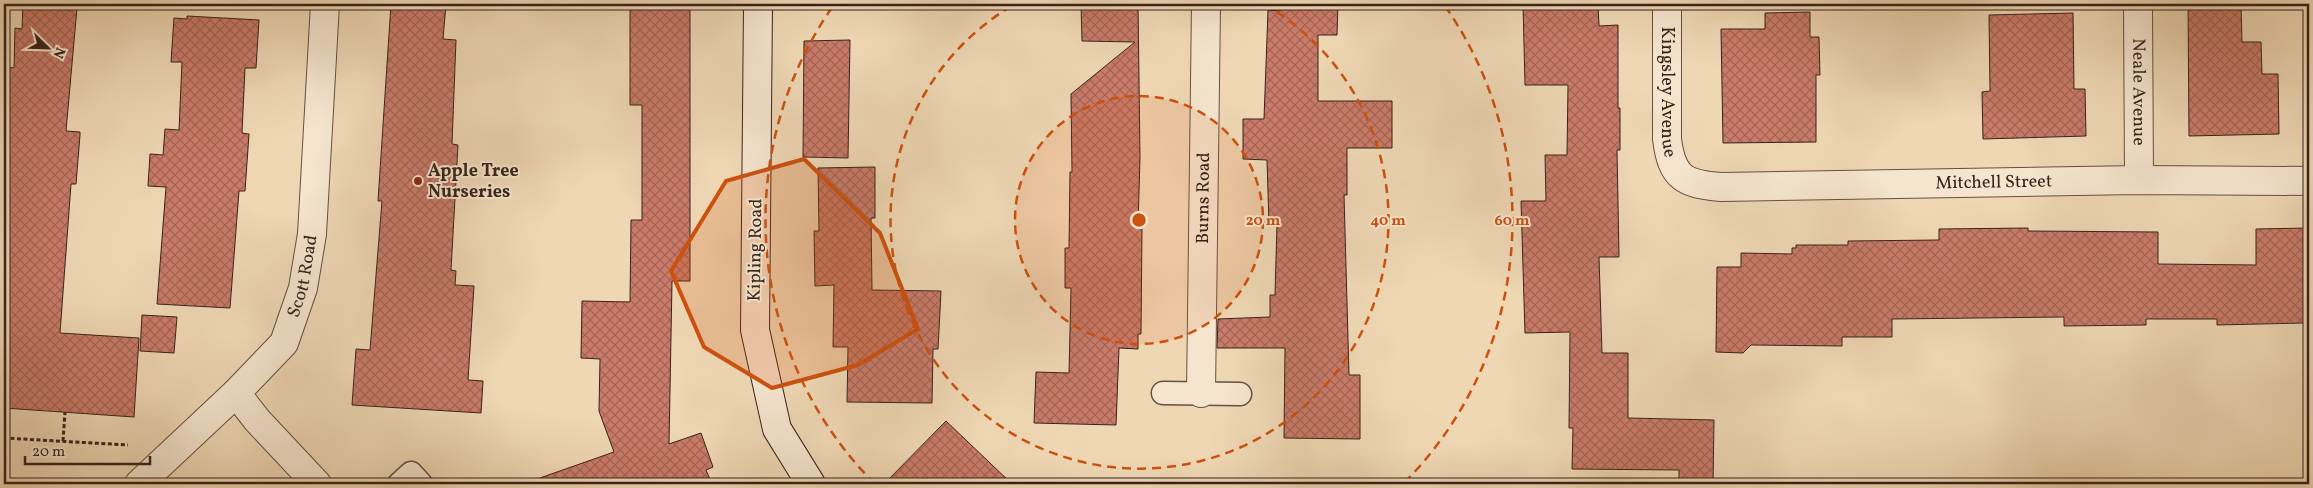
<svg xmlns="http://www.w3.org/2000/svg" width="2313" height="488" viewBox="0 0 2313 488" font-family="Vollkorn,serif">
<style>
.building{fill:url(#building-cross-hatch);stroke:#37231b}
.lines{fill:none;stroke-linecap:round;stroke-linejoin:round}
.lane-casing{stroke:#655041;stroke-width:25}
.street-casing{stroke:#655041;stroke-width:30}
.secondary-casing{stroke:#37231b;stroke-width:30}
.path{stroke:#37231b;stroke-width:3;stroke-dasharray:4 2.5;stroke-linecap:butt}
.lane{stroke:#f5e5ce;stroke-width:22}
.street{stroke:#f5e5ce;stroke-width:28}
.secondary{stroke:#f5e5ce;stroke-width:28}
.marked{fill:#cd510e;fill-opacity:0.2;stroke:#cd510e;stroke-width:4;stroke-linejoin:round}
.ring{fill:none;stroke:#cd510e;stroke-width:2.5;stroke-dasharray:9 6}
.poi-dot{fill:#8f2418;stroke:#f5e5ce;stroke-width:2}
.labels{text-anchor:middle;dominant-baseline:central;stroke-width:4;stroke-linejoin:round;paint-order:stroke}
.street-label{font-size:18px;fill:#37231b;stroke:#f5e5ce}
.poi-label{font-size:18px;font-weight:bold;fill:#37231b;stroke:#f5e5ce;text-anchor:start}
.centre{fill:#cd510e;stroke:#f5e5ce;stroke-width:2.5}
.ring-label{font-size:15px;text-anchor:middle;font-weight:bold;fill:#cd510e;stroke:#f5e5ce;stroke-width:4;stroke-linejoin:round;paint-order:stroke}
</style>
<defs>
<pattern id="building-cross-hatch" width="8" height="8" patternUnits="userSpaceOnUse" patternTransform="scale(1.25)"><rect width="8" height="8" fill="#ca7b69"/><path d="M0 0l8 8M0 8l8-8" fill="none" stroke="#a56456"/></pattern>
</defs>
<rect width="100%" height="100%" fill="#efd7b4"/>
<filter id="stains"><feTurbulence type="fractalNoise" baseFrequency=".004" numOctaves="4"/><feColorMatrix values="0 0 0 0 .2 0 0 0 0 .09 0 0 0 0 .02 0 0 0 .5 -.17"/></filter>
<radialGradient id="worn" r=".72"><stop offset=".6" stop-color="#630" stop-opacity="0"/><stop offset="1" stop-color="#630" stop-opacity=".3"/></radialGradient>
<path class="building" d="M 23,4 L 77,8 L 66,131 L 80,132 L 80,135 L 76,184 L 71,184 L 60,333 L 139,338 L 134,417 L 4,408 L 4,191 L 9,100 L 5,100 L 7,67 L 14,68 L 15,28 L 22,29 Z
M 391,4 L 446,4 L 443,39 L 456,40 L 452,144 L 458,145 L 451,270 L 456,271 L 455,285 L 474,286 L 468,380 L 483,381 L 481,413 L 352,405 L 356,349 L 370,350 L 382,201 L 378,201 Z
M 630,4 L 690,4 L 690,281 L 672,281 L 669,444 L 701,433 L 713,467 L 706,470 L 712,484 L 538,484 L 537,479 L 614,452 L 599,411 L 600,359 L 581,358 L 582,301 L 630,302 L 631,220 L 642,220 L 642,105 L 630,105 Z
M 1081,4 L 1138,4 L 1140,157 L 1138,227 L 1142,227 L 1141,334 L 1138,334 L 1138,349 L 1119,348 L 1116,425 L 1034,423 L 1036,372 L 1069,373 L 1071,288 L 1065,288 L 1065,248 L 1069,248 L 1070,172 L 1072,172 L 1071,94 L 1135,42 L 1082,41 Z
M 1280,4 L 1338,4 L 1337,35 L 1318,35 L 1318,101 L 1392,101 L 1392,148 L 1347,148 L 1347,195 L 1344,195 L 1349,375 L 1360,375 L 1360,439 L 1284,438 L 1285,348 L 1217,348 L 1218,319 L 1270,317 L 1270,295 L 1275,295 L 1277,224 L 1269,224 L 1267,160 L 1243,159 L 1243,119 L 1264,119 L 1268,10 L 1280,11 Z
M 1523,4 L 1598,4 L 1599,26 L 1618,25 L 1618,108 L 1620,108 L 1620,150 L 1617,150 L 1619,257 L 1599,257 L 1602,353 L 1628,353 L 1628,418 L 1714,420 L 1713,484 L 1679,484 L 1679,470 L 1572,469 L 1573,428 L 1569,428 L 1570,332 L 1525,333 L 1521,201 L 1546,201 L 1545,155 L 1567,155 L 1568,85 L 1525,85 Z
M 2188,4 L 2241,4 L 2242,42 L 2261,42 L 2262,74 L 2278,74 L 2279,134 L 2189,136 Z
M 1810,12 L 1810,37 L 1819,37 L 1820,75 L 1816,75 L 1816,142 L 1723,143 L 1721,29 L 1765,29 L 1765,13 Z
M 2073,13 L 2074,89 L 2085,89 L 2086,136 L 1983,139 L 1982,92 L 1990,91 L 1989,15 Z
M 187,16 L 259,20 L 256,68 L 245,68 L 242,133 L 249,134 L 245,191 L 239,191 L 230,308 L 157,304 L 166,187 L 148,186 L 150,154 L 163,155 L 165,129 L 179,130 L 182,62 L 171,62 L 174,18 L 187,19 Z
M 850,40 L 848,158 L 803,157 L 804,41 Z
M 875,167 L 875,218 L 871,218 L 872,290 L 941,291 L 938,349 L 933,349 L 932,403 L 847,402 L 848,347 L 833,347 L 834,285 L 815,286 L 814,231 L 819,231 L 818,168 Z
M 2028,228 L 2028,231 L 2158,232 L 2158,264 L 2256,265 L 2256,229 L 2309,228 L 2309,300 L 2304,300 L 2304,323 L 2217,325 L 2217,319 L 2146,319 L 2146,325 L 2064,326 L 2064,317 L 1892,319 L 1892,337 L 1842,337 L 1842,346 L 1751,345 L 1743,353 L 1716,352 L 1717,267 L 1741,267 L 1741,253 L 1792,254 L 1792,248 L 1796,248 L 1796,245 L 1848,245 L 1848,241 L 1939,240 L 1939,229 Z
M 142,315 L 177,317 L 174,353 L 140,351 Z
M 946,421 L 1012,484 L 884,484 Z"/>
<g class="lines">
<defs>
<path id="lane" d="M 1163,393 L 1240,394
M 399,484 L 411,473 L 421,484"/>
<g id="street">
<path id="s1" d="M 1667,4 L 1667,139 C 1672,178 1684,184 1721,187 L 2139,180 L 2309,181"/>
<path id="s2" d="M 2138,4 L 2139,180"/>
<path d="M 236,393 L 257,420 L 317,484"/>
<path id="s3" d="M 1201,393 L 1206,4"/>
<path id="s4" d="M 139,484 L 236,393 L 284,343 L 303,288 L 312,234 L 325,4"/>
</g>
<path id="secondary" d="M 758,4 L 755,330 L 777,429 L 811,484"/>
</defs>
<use href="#lane" class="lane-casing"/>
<use href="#street" class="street-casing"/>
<use href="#secondary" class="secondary-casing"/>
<path class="path" d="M 4,438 L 128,445
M 63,441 L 65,412"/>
<use href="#lane" class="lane"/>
<use href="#street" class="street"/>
<use href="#secondary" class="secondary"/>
</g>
<path class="marked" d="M 804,159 L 880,233 L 918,329 L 858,365 L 772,388 L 704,347 L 671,271 L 726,181 Z"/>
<circle cx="1139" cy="220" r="124" fill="#cd510e" fill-opacity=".12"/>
<g class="ring">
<circle cx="1139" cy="220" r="124"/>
<path d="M1264 4A249 249 0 1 1 1015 4"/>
<path d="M875 484A373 373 0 0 1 833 6M1445 6A373 373 0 0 1 1403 484"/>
</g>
<circle class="poi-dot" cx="418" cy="181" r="5"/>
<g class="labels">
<g class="street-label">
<text stroke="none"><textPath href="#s1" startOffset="88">Kingsley Avenue</textPath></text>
<text stroke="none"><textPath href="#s2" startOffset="88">Neale Avenue</textPath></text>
<text stroke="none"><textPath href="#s1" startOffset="490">Mitchell Street</textPath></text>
<text stroke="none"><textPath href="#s3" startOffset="195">Burns Road</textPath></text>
<text transform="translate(756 250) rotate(-89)">Kipling Road</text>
<text stroke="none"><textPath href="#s4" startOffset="272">Scott Road</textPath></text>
</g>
<g class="poi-label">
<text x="428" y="171">Apple Tree<tspan x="428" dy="21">Nurseries</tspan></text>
</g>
</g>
<circle cx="1139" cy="220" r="8" class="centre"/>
<g class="ring-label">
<text x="1263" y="225">20 m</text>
<text x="1388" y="225">40 m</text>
<text x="1512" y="225">60 m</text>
</g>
<rect width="2313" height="488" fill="none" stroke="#efd7b4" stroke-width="20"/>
<rect x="5" y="5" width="2303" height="478" fill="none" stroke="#37231b" stroke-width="2.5"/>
<rect x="10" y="10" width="2293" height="468" fill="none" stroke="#37231b"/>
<g transform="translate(48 48) rotate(113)" stroke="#f5e5ce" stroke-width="4" paint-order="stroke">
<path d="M0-4L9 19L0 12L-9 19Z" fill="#37231b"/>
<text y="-8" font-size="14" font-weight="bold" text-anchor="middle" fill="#37231b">N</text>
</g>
<path d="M25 456v8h125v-8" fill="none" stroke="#37231b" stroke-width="2.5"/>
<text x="32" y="456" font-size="15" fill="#37231b" stroke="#f5e5ce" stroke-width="4" paint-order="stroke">20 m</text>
<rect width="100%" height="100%" filter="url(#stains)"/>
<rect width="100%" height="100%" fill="url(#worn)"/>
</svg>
